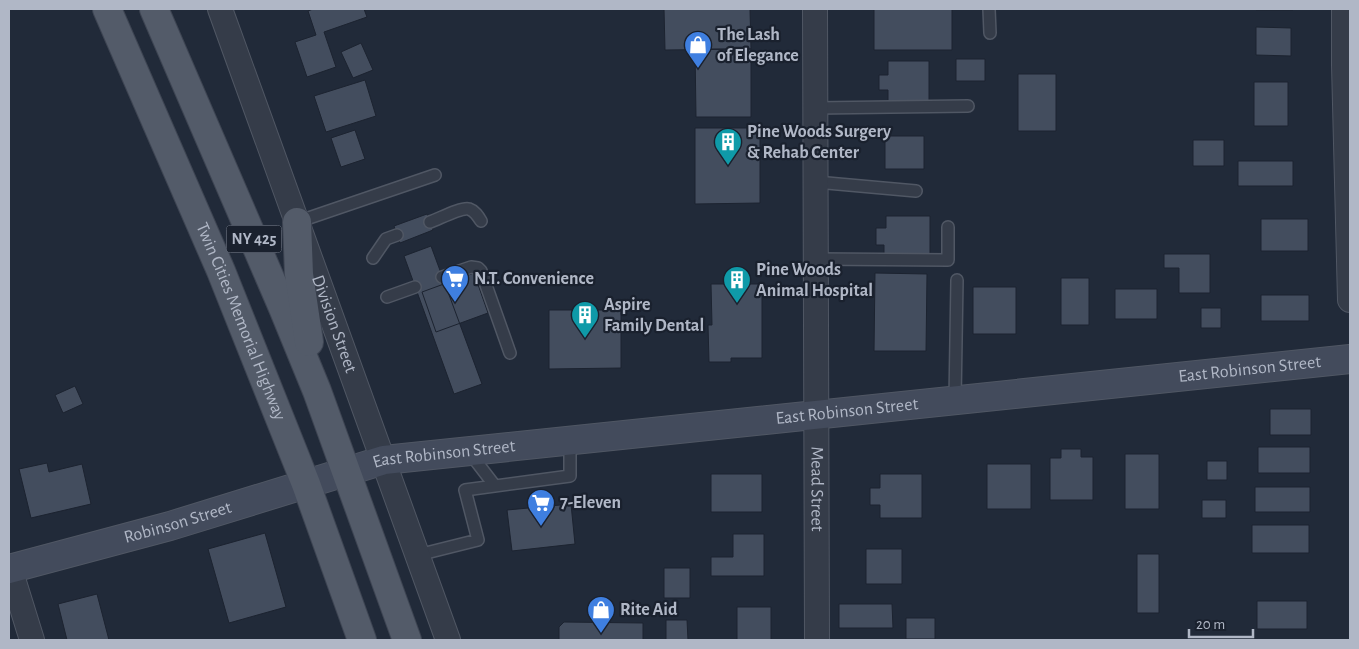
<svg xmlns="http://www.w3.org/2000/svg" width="1359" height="649" viewBox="0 0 1359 649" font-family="'Alegreya Sans',sans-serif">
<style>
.building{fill:#434d5e;stroke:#1c2330}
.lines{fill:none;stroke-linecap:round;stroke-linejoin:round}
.lane-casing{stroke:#505764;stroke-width:14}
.street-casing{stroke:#505764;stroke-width:26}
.secondary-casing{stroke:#505764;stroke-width:30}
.primary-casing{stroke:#3e4553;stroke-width:30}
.lane{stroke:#353c49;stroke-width:11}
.street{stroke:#353c49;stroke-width:24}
.secondary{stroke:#434b5c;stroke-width:28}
.primary{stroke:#535b69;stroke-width:28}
.labels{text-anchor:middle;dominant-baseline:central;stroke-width:4.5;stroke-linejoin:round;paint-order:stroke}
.shield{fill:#1a212e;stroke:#838a98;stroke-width:1}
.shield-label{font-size:16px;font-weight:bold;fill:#b0b7c6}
.poi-label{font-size:18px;font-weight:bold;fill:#b0b7c6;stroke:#1a212e;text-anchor:start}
.street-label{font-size:18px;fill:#b0b7c6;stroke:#1a212e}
</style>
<rect width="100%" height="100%" fill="#212a39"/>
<path class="building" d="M 313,9 L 364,9 L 367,17 L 324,32 L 336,67 L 307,77 L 295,42 L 316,35 L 308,11 Z
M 664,9 L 750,9 L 751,49 L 665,50 Z
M 874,9 L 952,9 L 952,50 L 874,50 Z
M 1256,9 L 1293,9 L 1293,10 L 1256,10 Z
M 1256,27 L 1291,28 L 1291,56 L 1256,55 Z
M 361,43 L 373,70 L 353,78 L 341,52 Z
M 695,49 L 751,49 L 751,117 L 696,117 Z
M 956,59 L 985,59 L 985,81 L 956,81 Z
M 888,61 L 929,61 L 929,104 L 888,104 L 888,90 L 879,90 L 879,75 L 888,75 Z
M 1018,74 L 1056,74 L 1056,131 L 1018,131 Z
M 365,80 L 376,116 L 326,132 L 314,96 Z
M 1254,82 L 1288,82 L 1288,126 L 1254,126 Z
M 695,128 L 760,128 L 760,203 L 695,204 Z
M 355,130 L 365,159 L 341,167 L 331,138 Z
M 885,136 L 924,136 L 924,169 L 885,169 Z
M 1193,140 L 1224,140 L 1224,166 L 1193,166 Z
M 1238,161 L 1293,161 L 1293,186 L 1238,186 Z
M 427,214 L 433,230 L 400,243 L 394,226 Z
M 886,216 L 930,216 L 930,257 L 884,257 L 884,245 L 876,245 L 876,228 L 886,228 Z
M 1261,219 L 1308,219 L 1308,251 L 1261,251 Z
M 431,246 L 482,384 L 454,394 L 404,256 Z
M 1164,254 L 1210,254 L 1210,293 L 1179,293 L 1179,268 L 1164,268 Z
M 474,273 L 488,313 L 436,332 L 422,292 Z
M 875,273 L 927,274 L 926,351 L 874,351 Z
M 1061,278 L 1089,278 L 1089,325 L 1061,325 Z
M 711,284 L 762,284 L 762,358 L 731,358 L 731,362 L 709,362 L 708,325 L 712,325 Z
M 973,287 L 1016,287 L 1016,334 L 973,334 Z
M 1115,289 L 1157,289 L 1157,319 L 1115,319 Z
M 1261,295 L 1309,295 L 1309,321 L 1261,321 Z
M 1201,308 L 1221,308 L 1221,328 L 1201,328 Z
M 549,310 L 621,310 L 621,368 L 549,369 Z
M 75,386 L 83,404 L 63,413 L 55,395 Z
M 1270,409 L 1311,409 L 1311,435 L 1270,435 Z
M 1258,447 L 1310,447 L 1310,473 L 1258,473 Z
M 1061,449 L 1081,449 L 1081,457 L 1093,457 L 1093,500 L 1050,500 L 1050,458 L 1061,458 Z
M 1125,454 L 1159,454 L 1159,509 L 1125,509 Z
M 1207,461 L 1227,461 L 1227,480 L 1207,480 Z
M 47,463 L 49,472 L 82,464 L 91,504 L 31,518 L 19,469 Z
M 987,464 L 1031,464 L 1031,509 L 987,509 Z
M 711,474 L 762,474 L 762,512 L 711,512 Z
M 880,474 L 922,474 L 922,518 L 880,518 L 880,505 L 870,505 L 870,488 L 880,488 Z
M 1255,487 L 1310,487 L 1310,512 L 1255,512 Z
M 1202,500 L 1226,500 L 1226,518 L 1202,518 Z
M 571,504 L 575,544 L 512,551 L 507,510 Z
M 1252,525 L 1309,525 L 1309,553 L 1252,553 Z
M 265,533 L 286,607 L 229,623 L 208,549 Z
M 733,534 L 764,534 L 764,576 L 711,576 L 711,557 L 733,557 Z
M 866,549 L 902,549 L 902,584 L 866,584 Z
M 1137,554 L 1159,554 L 1159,613 L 1137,613 Z
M 664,568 L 690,568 L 690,598 L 664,598 Z
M 97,594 L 109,640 L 67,640 L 58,604 Z
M 1257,601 L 1307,601 L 1307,629 L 1257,629 Z
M 839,604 L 892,604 L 893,628 L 839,628 Z
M 737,607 L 771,607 L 771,640 L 737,640 Z
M 906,618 L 935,618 L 935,639 L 906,639 Z
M 666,620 L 687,620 L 688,640 L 666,640 Z
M 564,622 L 643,623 L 643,640 L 559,640 L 559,627 Z"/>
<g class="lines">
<defs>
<path id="lane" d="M 989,9 L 990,33
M 816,108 L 968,106
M 816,182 L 916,191
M 297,222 L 435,175
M 430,222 C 439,219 461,207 469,209 C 475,211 478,216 481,221
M 373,258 L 386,239 L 397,235
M 816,259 L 948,260 L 948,227
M 442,277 L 471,267 L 478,268 L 481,271 L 510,353
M 387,297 L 415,287
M 955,400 L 957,280
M 469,452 L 495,486
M 418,555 L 478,540 L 465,490 L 570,476 L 570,441"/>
<g id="street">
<path id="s1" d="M 220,9 L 448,640"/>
<path id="s2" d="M 815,9 L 817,640"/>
<path d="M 1344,9 L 1344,65 L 1350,300"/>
<path d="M 10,569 L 32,640"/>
</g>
<g id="secondary">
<path id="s3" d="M 9,569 L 170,526 L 384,460 L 1350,359"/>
</g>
<g id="primary">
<path id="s4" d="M 107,9 L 221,271 L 306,484 L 362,640"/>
<path d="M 154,9 L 283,308 L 317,391 L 407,640"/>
<path d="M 297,222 L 299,274 L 309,342"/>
</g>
</defs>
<use href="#lane" class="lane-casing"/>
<use href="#street" class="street-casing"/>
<use href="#secondary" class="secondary-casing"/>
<use href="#primary" class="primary-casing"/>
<use href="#lane" class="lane"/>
<use href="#street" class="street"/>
<use href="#secondary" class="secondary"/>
<use href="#primary" class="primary"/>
</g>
<defs>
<symbol id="shop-pin" viewBox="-11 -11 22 30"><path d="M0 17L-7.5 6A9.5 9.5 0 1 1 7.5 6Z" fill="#3f7fe0" stroke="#1a212e"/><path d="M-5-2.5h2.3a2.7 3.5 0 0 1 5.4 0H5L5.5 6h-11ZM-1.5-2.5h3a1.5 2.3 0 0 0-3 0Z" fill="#fff"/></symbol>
<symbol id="building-pin" viewBox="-11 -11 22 30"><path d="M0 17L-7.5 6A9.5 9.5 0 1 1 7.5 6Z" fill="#0f9aa8" stroke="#1a212e"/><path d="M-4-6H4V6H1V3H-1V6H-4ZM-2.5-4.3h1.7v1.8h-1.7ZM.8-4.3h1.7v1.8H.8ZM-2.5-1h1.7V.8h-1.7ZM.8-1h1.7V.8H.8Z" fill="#fff"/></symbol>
<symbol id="supermarket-pin" viewBox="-11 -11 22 30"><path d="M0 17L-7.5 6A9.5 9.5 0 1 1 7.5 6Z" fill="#3f7fe0" stroke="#1a212e"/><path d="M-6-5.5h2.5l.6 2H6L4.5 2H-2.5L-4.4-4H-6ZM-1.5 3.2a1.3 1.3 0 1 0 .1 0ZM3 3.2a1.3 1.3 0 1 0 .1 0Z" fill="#fff"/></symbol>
</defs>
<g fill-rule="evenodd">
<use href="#shop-pin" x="682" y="29" width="32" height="43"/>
<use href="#building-pin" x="712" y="126" width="32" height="43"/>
<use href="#supermarket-pin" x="439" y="263" width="32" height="43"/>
<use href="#building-pin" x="721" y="264" width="32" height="43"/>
<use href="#building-pin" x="569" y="299" width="32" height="43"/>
<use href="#supermarket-pin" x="525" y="487" width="32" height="43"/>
<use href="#shop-pin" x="585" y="594" width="32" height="43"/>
</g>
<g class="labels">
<rect class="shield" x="226.5" y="225.5" width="55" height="27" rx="4"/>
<g class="shield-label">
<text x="254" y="239">NY 425</text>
</g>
<g class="poi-label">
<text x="717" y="35">The Lash<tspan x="717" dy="21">of Elegance</tspan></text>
<text x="747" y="132">Pine Woods Surgery<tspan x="747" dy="21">&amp; Rehab Center</tspan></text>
<text x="756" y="270">Pine Woods<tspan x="756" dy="21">Animal Hospital</tspan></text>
<text x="474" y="279">N.T. Convenience</text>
<text x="604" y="305">Aspire<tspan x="604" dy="21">Family Dental</tspan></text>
<text x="560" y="503">7-Eleven</text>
<text x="620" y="610">Rite Aid</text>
</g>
<g class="street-label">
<text stroke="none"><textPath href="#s4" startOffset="340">Twin Cities Memorial Highway</textPath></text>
<text stroke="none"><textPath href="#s1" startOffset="335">Division Street</textPath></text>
<text stroke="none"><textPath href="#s3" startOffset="1261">East Robinson Street</textPath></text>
<text stroke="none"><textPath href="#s3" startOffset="856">East Robinson Street</textPath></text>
<text stroke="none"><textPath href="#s3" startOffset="451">East Robinson Street</textPath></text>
<text stroke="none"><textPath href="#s2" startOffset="480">Mead Street</textPath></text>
<text stroke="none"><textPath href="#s3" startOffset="175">Robinson Street</textPath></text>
</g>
</g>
<rect width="1359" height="649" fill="none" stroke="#b0b7c6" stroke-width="20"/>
<path d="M1189 629v8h64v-8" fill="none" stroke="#b0b7c6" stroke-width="2.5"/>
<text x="1196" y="629" font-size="15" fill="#b0b7c6" stroke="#1a212e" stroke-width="4" paint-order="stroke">20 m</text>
</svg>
